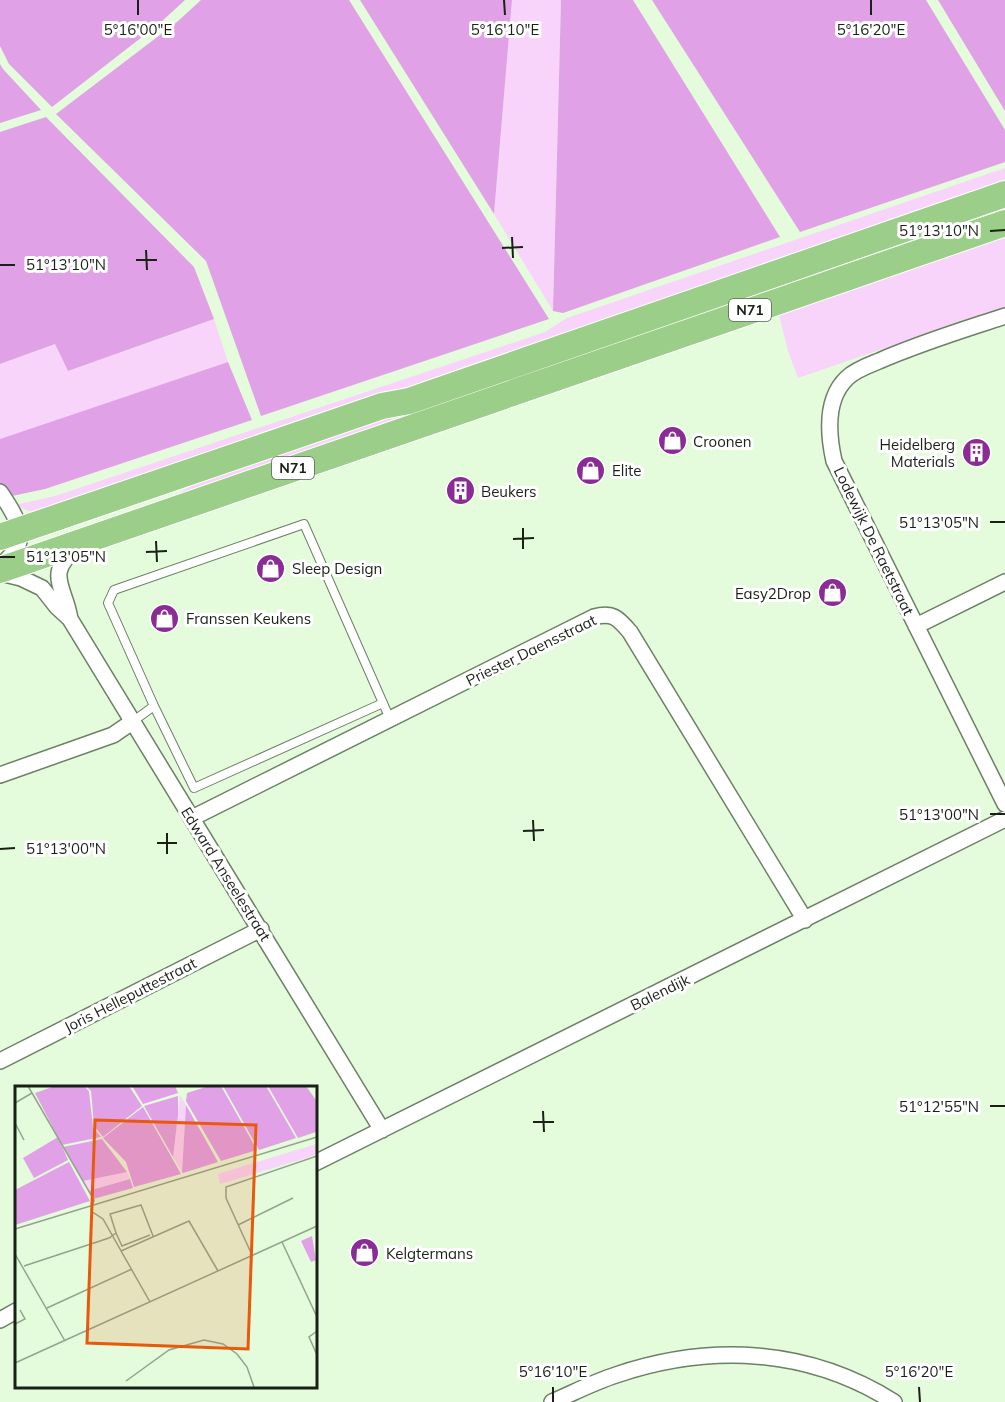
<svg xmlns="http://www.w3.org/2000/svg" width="1005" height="1402" viewBox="0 0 1005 1402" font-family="Mulish,sans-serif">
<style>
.green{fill:#f8d4fb}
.forest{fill:#e1a1e7}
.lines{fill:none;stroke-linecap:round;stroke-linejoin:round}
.service-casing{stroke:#6c8065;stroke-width:10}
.minor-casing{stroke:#6c8065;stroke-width:18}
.trunk-casing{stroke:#fff;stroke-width:28}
.service{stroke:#fff;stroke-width:8}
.minor{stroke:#fff;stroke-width:15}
.trunk{stroke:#9bce88;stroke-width:26}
.ticks{fill:none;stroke:#192116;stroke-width:2}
.labels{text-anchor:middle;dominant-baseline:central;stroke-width:6;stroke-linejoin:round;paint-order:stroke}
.shield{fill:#fff;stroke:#5e645c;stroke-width:1.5}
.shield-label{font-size:14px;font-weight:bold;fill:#192116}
.poi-label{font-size:15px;fill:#192116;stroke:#fff;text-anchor:start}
.street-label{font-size:15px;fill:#192116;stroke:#fff}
.inset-road{fill:none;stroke:#93a48d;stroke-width:1.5}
.view{fill:#e8590c;fill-opacity:0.15;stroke:#e8590c;stroke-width:3}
.inset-edge{fill:none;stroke:#192116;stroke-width:3}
.ticks-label{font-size:15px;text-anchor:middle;fill:#192116;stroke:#fff;stroke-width:6;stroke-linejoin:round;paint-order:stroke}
</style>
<rect width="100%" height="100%" fill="#e4fbdc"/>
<path class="green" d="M 512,0 L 561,0 L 553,311 L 494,214 Z
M 1005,168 L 1005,180 L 47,512 L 29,511 L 15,505 L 55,496 L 545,332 L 567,318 Z
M 1005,203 L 1005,215 L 75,531 L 174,496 L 198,482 Z
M 1005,237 L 1005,307 L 798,378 L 788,351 L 779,315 Z
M 214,319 L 228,362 L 0,439 L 0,364 L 55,344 L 68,371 Z"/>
<path class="forest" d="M 0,0 L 185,0 L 160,23 L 52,107 L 9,64 L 0,46 Z
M 201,0 L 349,0 L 549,319 L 261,416 L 206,261 L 56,114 L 177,22 Z
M 360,0 L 512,0 L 494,214 Z
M 561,0 L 633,0 L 780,237 L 563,313 L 553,311 Z
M 652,0 L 926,0 L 1005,130 L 1005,162 L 800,232 Z
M 938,0 L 1005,0 L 1005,111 Z
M 0,64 L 3,69 L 41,110 L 0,123 Z
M 46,117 L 194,267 L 214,319 L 68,371 L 55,344 L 0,364 L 0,132 Z
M 228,362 L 252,420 L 45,489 L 7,497 L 0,487 L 0,439 Z"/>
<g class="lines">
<defs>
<path id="service" d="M 154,706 L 194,788 L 383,703
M 132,722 L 154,706 L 108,603 L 114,590 L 304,524 L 390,719"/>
<path id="minor" d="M 1005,316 C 963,330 920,343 879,361 C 869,365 855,370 847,378 C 825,399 828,434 834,461 L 1005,804
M 0,492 C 9,506 25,527 18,545 C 15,553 6,560 0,567
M 0,573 L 21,578 L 42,588 L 57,607 L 70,619 L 382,1130
M 70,619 C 65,586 44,574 77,548
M 916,626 L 1005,582
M 0,775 L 113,735 L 132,722
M 192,818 L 594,617 C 613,612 618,618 630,632 L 805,920
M 0,1061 L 261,929
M 315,1163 L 1005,819
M 0,1320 L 16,1311
M 552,1402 C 573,1393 594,1382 616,1375 C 711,1343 808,1348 894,1402"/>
<path id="trunk" d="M 0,537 L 382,406 L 409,401 L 1005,194
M 0,570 L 1005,223"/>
</defs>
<use href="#service" class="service-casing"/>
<use href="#minor" class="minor-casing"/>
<use href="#trunk" class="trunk-casing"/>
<use href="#service" class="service"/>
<use href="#minor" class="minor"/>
<use href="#trunk" class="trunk"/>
</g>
<path class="ticks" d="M 138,0 L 138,15M 504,0 L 505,15M 871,0 L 871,15M 990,231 L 1005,230M 512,237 L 513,258M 502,248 L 523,247M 146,250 L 147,270M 136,260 L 157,260M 0,265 L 15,265M 990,522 L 1005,522M 523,528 L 523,549M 513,539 L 534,538M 156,541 L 157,562M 146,552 L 167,551M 0,557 L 15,557M 990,814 L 1005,814M 533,820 L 534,841M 523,831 L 544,830M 167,833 L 167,854M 157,843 L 177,843M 0,849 L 15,848M 990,1106 L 1005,1106M 543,1111 L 544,1132M 533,1122 L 554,1122M 553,1387 L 553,1402M 919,1387 L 920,1402"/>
<defs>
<symbol id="shop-disc" viewBox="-11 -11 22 22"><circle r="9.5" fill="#8b2c96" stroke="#fff"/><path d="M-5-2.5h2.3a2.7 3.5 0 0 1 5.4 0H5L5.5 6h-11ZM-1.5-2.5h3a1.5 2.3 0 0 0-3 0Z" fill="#fff"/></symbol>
<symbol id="building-disc" viewBox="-11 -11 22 22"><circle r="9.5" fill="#8b2c96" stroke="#fff"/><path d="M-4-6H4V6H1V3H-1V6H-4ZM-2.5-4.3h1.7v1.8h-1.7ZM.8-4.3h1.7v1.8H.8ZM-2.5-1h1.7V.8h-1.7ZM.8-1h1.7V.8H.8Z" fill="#fff"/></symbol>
</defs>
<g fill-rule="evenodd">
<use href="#shop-disc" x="656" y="424" width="33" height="33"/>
<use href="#building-disc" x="960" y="436" width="33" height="33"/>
<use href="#shop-disc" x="574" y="454" width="33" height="33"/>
<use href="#building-disc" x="444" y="474" width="33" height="33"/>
<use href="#shop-disc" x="254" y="552" width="33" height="33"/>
<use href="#shop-disc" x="816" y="576" width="33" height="33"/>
<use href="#shop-disc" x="148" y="602" width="33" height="33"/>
<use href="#shop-disc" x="348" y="1236" width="33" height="33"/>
</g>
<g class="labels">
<g class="shield">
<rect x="729" y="299" width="42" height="22" rx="4.5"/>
<rect x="272" y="457" width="42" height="22" rx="4.5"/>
</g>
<g class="shield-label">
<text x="750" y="310">N71</text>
<text x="293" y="468">N71</text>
</g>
<g class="poi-label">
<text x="693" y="441">Croonen</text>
<text x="955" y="444" text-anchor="end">Heidelberg<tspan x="955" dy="17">Materials</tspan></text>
<text x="612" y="470">Elite</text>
<text x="481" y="491">Beukers</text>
<text x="292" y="568">Sleep Design</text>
<text x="811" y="593" text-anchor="end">Easy2Drop</text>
<text x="186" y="618">Franssen Keukens</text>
<text x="386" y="1253">Kelgtermans</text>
</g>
<g class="street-label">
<text transform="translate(874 541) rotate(64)">Lodewijk De Raetstraat</text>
<text transform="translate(531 650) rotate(-26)">Priester Daensstraat</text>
<text transform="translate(226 874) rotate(58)">Edward Anseelestraat</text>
<text transform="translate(660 992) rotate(-26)">Balendijk</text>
<text transform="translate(130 995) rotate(-27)">Joris Helleputtestraat</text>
</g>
</g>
<g transform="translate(15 1086)">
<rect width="302" height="302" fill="#e4fbdc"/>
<path d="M 165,9 L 171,19 L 167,86 L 158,71 ZM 301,58 L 301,69 L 205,98 L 203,88 ZM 112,86 L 115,93 L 73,105 L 68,95 Z" fill="#f8d4fb"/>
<path d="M 40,0 L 69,0 L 74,5 L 78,41 L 86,51 L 47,59 L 20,7 ZM 71,0 L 114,0 L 127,20 L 88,51 L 79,40 L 76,5 ZM 117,0 L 160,0 L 163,7 L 128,18 ZM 194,0 L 206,0 L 242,64 L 206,75 L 171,15 L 172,7 ZM 208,0 L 251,0 L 281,52 L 244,64 ZM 253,0 L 291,0 L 301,14 L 301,46 L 283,52 ZM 163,10 L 163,29 L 158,71 L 129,20 ZM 171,19 L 203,76 L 168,87 L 167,86 ZM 128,21 L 166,88 L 119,101 L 111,76 L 88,52 ZM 43,51 L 53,74 L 19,92 L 8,72 ZM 87,53 L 112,86 L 68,95 L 48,61 ZM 54,76 L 75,115 L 0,139 L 0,104 ZM 115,93 L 118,102 L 78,113 L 73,105 ZM 297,150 L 301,174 L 296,176 L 286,155 Z" fill="#e1a1e7"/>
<path class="inset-road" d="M 13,0 L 79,114 L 76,125 L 88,133 L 135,216M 0,17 L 17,7M 0,37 L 9,54M 223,139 L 278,112M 0,143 L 302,51M 101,147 L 107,160 L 135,149M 267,156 L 302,231M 106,165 L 174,135 L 203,185M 0,168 L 50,255M 237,169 L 211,112 L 211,101 L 302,70M 9,180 L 94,152 L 101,147 L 95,128 L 126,119 L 138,150M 32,222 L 117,183M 0,238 L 10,233 L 5,224M 302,245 L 294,251 L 302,269M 0,277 L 302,140M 111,295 L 154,264 L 189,254 L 208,258 L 222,268 L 232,281 L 239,301"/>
<path class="view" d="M 80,34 L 241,39 L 233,263 L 72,257 Z"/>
<rect width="302" height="302" class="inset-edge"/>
</g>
<g class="ticks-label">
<text x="138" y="35">5°16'00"E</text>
<text x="505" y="35">5°16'10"E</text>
<text x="871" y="35">5°16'20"E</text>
<text x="939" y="236">51°13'10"N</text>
<text x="66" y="270">51°13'10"N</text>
<text x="939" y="528">51°13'05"N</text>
<text x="66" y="562">51°13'05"N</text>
<text x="939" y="820">51°13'00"N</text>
<text x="66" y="854">51°13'00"N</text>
<text x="939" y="1112">51°12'55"N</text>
<text x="553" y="1377">5°16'10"E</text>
<text x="919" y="1377">5°16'20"E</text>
</g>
</svg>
